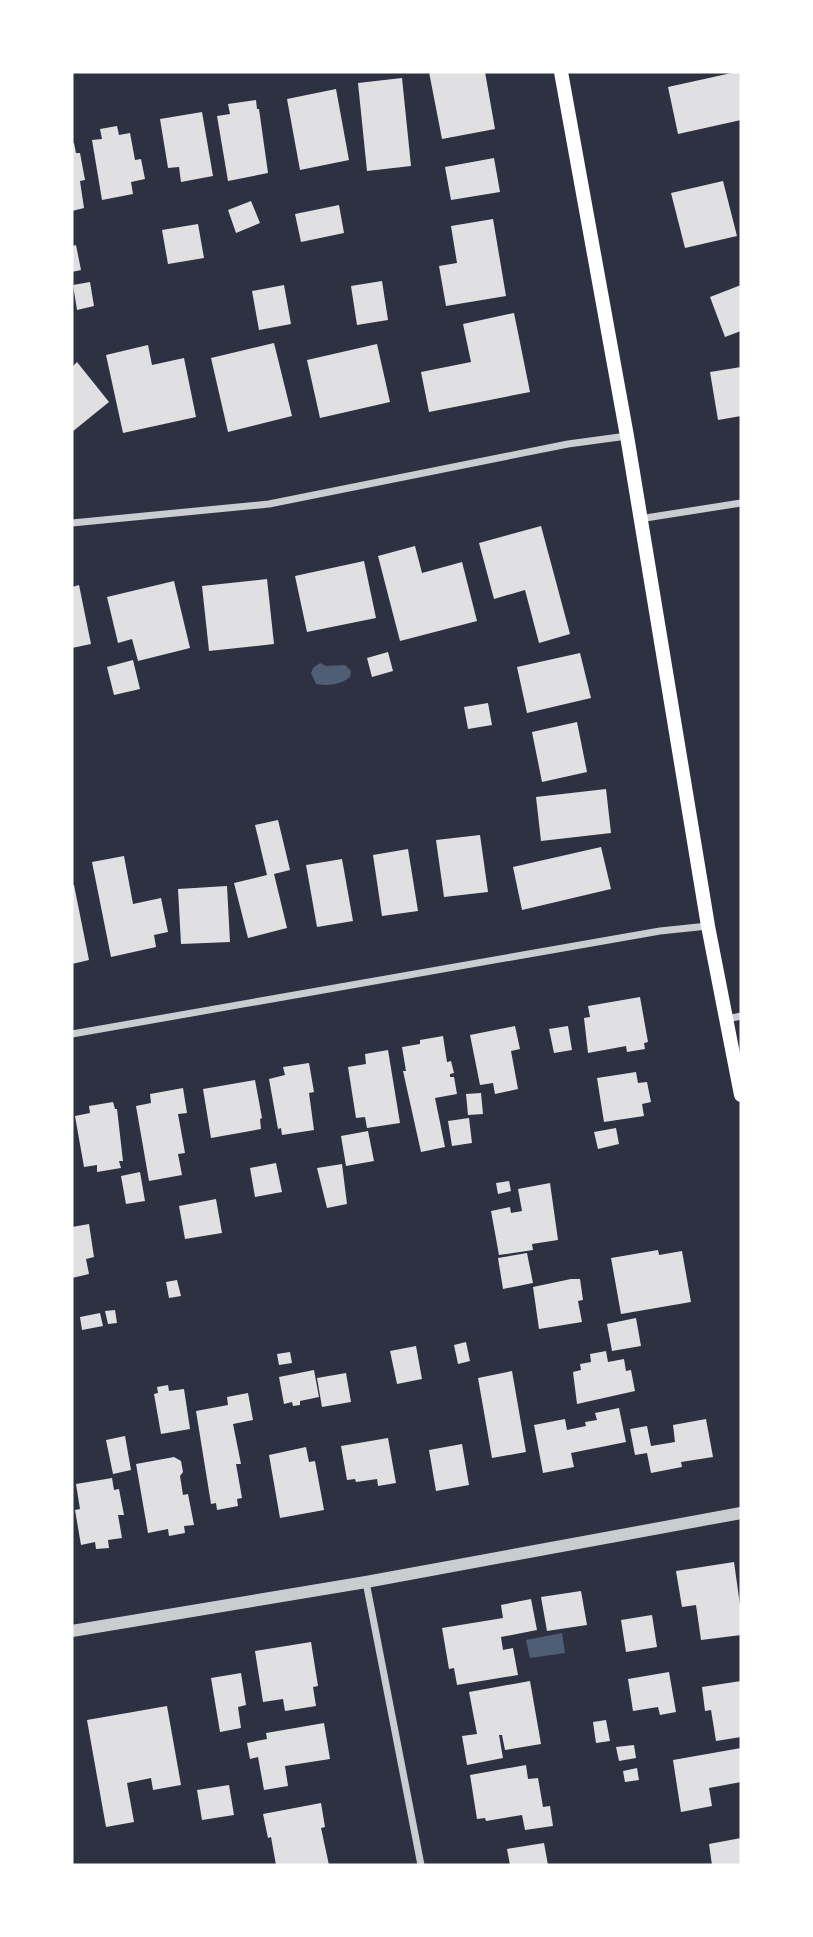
<svg xmlns="http://www.w3.org/2000/svg" width="813" height="1937" viewBox="0 0 813 1937" font-family="Merriweather,serif">
<style>
.water{fill:#4f5d75}
.building{fill:#e0e0e3}
.lines{fill:none;stroke-linecap:round;stroke-linejoin:round}
.minor{stroke:#caccd0;stroke-width:7}
.tertiary{stroke:#caccd0;stroke-width:12}
.secondary{stroke:#fff;stroke-width:14}
</style>
<rect width="100%" height="100%" fill="#2d3142"/>
<path class="water" d="M 320,663 L 326,666 L 345,665 L 351,671 L 350,677 C 340,685 328,686 316,684 L 311,673 L 313,668 Z
M 562,1633 L 565,1653 L 530,1658 L 526,1640 Z"/>
<path class="building" d="M 429,72 L 485,72 L 495,129 L 442,139 Z
M 736,72 L 741,72 L 741,120 L 678,134 L 668,87 Z
M 402,78 L 411,166 L 367,171 L 358,83 Z
M 336,89 L 349,160 L 300,170 L 287,99 Z
M 256,100 L 257,109 L 259,109 L 268,173 L 228,181 L 217,116 L 230,114 L 228,104 Z
M 202,112 L 213,176 L 181,182 L 179,167 L 168,168 L 160,119 Z
M 117,126 L 119,135 L 130,133 L 135,160 L 141,159 L 145,179 L 131,182 L 133,194 L 102,200 L 92,140 L 102,139 L 100,129 Z
M 72,143 L 74,143 L 76,153 L 80,153 L 85,180 L 80,181 L 84,208 L 72,211 Z
M 494,158 L 500,192 L 451,200 L 445,167 Z
M 723,181 L 737,236 L 685,248 L 671,193 Z
M 251,201 L 260,223 L 236,233 L 228,210 Z
M 339,205 L 344,233 L 301,242 L 295,214 Z
M 493,219 L 506,296 L 446,306 L 439,266 L 457,263 L 451,226 Z
M 198,224 L 204,258 L 168,264 L 162,230 Z
M 76,245 L 81,270 L 72,272 L 72,246 Z
M 382,281 L 388,320 L 357,325 L 351,286 Z
M 90,282 L 94,306 L 77,310 L 73,285 Z
M 284,285 L 291,324 L 259,330 L 252,291 Z
M 741,285 L 741,331 L 725,337 L 710,297 Z
M 514,313 L 530,392 L 429,412 L 421,372 L 471,362 L 463,324 Z
M 274,343 L 292,416 L 228,432 L 211,358 Z
M 377,344 L 390,402 L 320,418 L 307,360 Z
M 148,345 L 152,365 L 184,358 L 196,417 L 123,433 L 106,355 Z
M 77,362 L 109,402 L 72,432 L 72,367 Z
M 741,367 L 741,416 L 718,420 L 710,372 Z
M 541,526 L 570,634 L 539,643 L 525,590 L 494,599 L 479,543 Z
M 415,546 L 422,573 L 462,562 L 477,621 L 400,641 L 378,556 Z
M 364,561 L 376,618 L 307,632 L 295,576 Z
M 267,579 L 274,644 L 209,651 L 202,586 Z
M 174,581 L 190,648 L 138,661 L 132,639 L 118,643 L 107,597 Z
M 79,585 L 91,644 L 72,648 L 72,587 Z
M 388,652 L 393,671 L 372,677 L 367,658 Z
M 580,653 L 591,698 L 527,713 L 517,667 Z
M 133,660 L 140,689 L 114,695 L 107,667 Z
M 488,703 L 492,725 L 468,729 L 464,707 Z
M 577,722 L 587,772 L 542,782 L 532,732 Z
M 606,789 L 611,833 L 541,841 L 536,797 Z
M 278,820 L 290,870 L 274,874 L 287,928 L 248,938 L 234,883 L 267,875 L 255,825 Z
M 480,835 L 488,892 L 444,897 L 436,840 Z
M 601,847 L 611,889 L 522,910 L 513,867 Z
M 408,849 L 418,911 L 382,916 L 373,855 Z
M 124,856 L 133,904 L 161,898 L 168,932 L 154,935 L 156,947 L 111,957 L 92,862 Z
M 342,859 L 353,921 L 317,927 L 306,865 Z
M 72,885 L 74,885 L 89,960 L 72,964 Z
M 227,886 L 230,942 L 181,944 L 178,889 Z
M 640,997 L 648,1042 L 644,1043 L 645,1049 L 627,1052 L 626,1046 L 588,1053 L 584,1018 L 590,1017 L 588,1006 Z
M 515,1026 L 520,1049 L 511,1051 L 518,1089 L 495,1094 L 493,1083 L 480,1085 L 470,1035 Z
M 568,1026 L 572,1050 L 554,1053 L 549,1029 Z
M 443,1036 L 447,1062 L 451,1061 L 454,1073 L 450,1074 L 450,1077 L 454,1077 L 457,1094 L 435,1098 L 445,1147 L 421,1152 L 403,1071 L 406,1071 L 402,1047 L 420,1044 L 420,1040 Z
M 388,1050 L 400,1123 L 367,1128 L 365,1117 L 356,1118 L 348,1067 L 366,1064 L 365,1054 Z
M 309,1063 L 314,1092 L 309,1093 L 314,1130 L 282,1135 L 281,1128 L 278,1129 L 269,1079 L 285,1075 L 283,1067 Z
M 636,1072 L 638,1083 L 647,1082 L 651,1102 L 642,1104 L 644,1116 L 604,1122 L 597,1078 Z
M 255,1080 L 262,1118 L 260,1119 L 261,1129 L 211,1138 L 203,1089 Z
M 183,1088 L 187,1113 L 178,1114 L 185,1153 L 178,1154 L 182,1175 L 149,1181 L 136,1106 L 151,1103 L 150,1094 Z
M 481,1093 L 483,1114 L 468,1115 L 466,1094 Z
M 113,1102 L 115,1109 L 117,1109 L 123,1161 L 119,1161 L 121,1168 L 97,1172 L 97,1165 L 84,1167 L 75,1116 L 90,1113 L 89,1106 Z
M 469,1118 L 472,1143 L 452,1146 L 448,1121 Z
M 616,1128 L 619,1144 L 598,1149 L 594,1132 Z
M 368,1131 L 374,1161 L 346,1166 L 341,1136 Z
M 276,1163 L 282,1192 L 255,1197 L 250,1168 Z
M 342,1164 L 347,1204 L 327,1208 L 317,1168 Z
M 140,1172 L 145,1201 L 126,1204 L 121,1176 Z
M 509,1181 L 511,1191 L 498,1194 L 496,1183 Z
M 550,1183 L 558,1240 L 532,1244 L 533,1250 L 499,1255 L 491,1211 L 510,1207 L 511,1213 L 522,1211 L 518,1189 Z
M 216,1199 L 222,1233 L 185,1239 L 179,1206 Z
M 89,1224 L 94,1257 L 86,1259 L 89,1274 L 72,1278 L 72,1227 Z
M 658,1250 L 659,1255 L 682,1251 L 691,1302 L 621,1314 L 611,1258 Z
M 527,1253 L 533,1283 L 503,1289 L 498,1258 Z
M 571,1279 L 580,1279 L 583,1300 L 578,1301 L 582,1322 L 539,1329 L 533,1287 Z
M 177,1280 L 181,1296 L 169,1298 L 166,1282 Z
M 115,1310 L 117,1323 L 108,1324 L 105,1311 Z
M 100,1313 L 103,1326 L 82,1330 L 80,1317 Z
M 636,1318 L 641,1346 L 612,1351 L 607,1324 Z
M 466,1342 L 470,1361 L 458,1364 L 454,1345 Z
M 416,1346 L 422,1379 L 397,1384 L 390,1351 Z
M 606,1351 L 608,1362 L 624,1359 L 626,1371 L 631,1370 L 635,1391 L 577,1404 L 573,1372 L 581,1370 L 580,1364 L 591,1362 L 590,1354 Z
M 290,1352 L 292,1363 L 279,1365 L 277,1354 Z
M 314,1370 L 319,1397 L 300,1401 L 300,1405 L 293,1406 L 292,1402 L 284,1404 L 279,1377 Z
M 512,1371 L 526,1452 L 492,1458 L 478,1378 Z
M 346,1373 L 351,1402 L 322,1407 L 317,1378 Z
M 168,1385 L 169,1391 L 184,1389 L 190,1429 L 161,1434 L 154,1394 L 158,1393 L 157,1387 Z
M 248,1393 L 253,1420 L 233,1424 L 241,1464 L 236,1464 L 242,1498 L 237,1499 L 238,1506 L 217,1510 L 216,1503 L 211,1504 L 196,1411 L 228,1405 L 227,1397 Z
M 619,1408 L 626,1442 L 571,1453 L 574,1467 L 543,1473 L 534,1425 L 565,1419 L 567,1430 L 586,1426 L 585,1422 L 597,1420 L 595,1413 Z
M 706,1419 L 713,1457 L 681,1462 L 682,1467 L 651,1473 L 647,1453 L 635,1455 L 630,1429 L 647,1426 L 651,1446 L 675,1442 L 673,1425 Z
M 125,1436 L 131,1470 L 113,1474 L 106,1440 Z
M 388,1438 L 396,1483 L 378,1486 L 377,1479 L 356,1482 L 355,1479 L 347,1480 L 341,1446 Z
M 462,1444 L 469,1485 L 436,1491 L 429,1450 Z
M 306,1447 L 309,1462 L 315,1461 L 324,1510 L 280,1518 L 269,1455 Z
M 174,1457 L 181,1461 L 183,1472 L 180,1476 L 183,1495 L 188,1494 L 194,1525 L 184,1526 L 185,1533 L 169,1536 L 168,1529 L 148,1533 L 136,1464 Z
M 112,1478 L 114,1490 L 119,1489 L 124,1515 L 118,1515 L 122,1538 L 108,1540 L 109,1548 L 96,1549 L 95,1542 L 81,1545 L 75,1510 L 80,1509 L 76,1484 Z
M 734,1562 L 741,1612 L 741,1635 L 701,1640 L 696,1605 L 682,1607 L 676,1571 Z
M 581,1591 L 587,1625 L 547,1631 L 541,1597 Z
M 531,1599 L 537,1630 L 501,1637 L 503,1650 L 513,1648 L 518,1675 L 457,1685 L 454,1668 L 449,1669 L 442,1628 L 503,1618 L 501,1605 Z
M 652,1615 L 657,1647 L 626,1652 L 621,1620 Z
M 311,1642 L 318,1686 L 313,1687 L 316,1706 L 285,1711 L 283,1699 L 263,1702 L 255,1651 Z
M 669,1672 L 676,1712 L 660,1715 L 658,1707 L 633,1711 L 628,1679 Z
M 241,1673 L 246,1705 L 238,1707 L 241,1728 L 220,1732 L 211,1678 Z
M 530,1681 L 541,1744 L 505,1750 L 502,1735 L 499,1735 L 503,1758 L 467,1765 L 462,1736 L 477,1734 L 469,1692 Z
M 741,1681 L 741,1737 L 716,1741 L 711,1710 L 705,1711 L 702,1687 Z
M 167,1706 L 181,1785 L 153,1790 L 151,1778 L 127,1783 L 134,1822 L 106,1827 L 87,1720 Z
M 606,1720 L 610,1741 L 596,1743 L 593,1722 Z
M 324,1723 L 330,1759 L 285,1766 L 288,1786 L 264,1790 L 258,1757 L 250,1759 L 247,1743 L 267,1739 L 266,1733 Z
M 634,1745 L 636,1758 L 619,1761 L 616,1747 Z
M 741,1748 L 741,1782 L 709,1788 L 712,1806 L 681,1812 L 673,1760 Z
M 526,1765 L 528,1779 L 538,1778 L 543,1807 L 550,1806 L 553,1826 L 525,1830 L 522,1815 L 486,1821 L 485,1818 L 477,1819 L 470,1775 Z
M 637,1768 L 639,1780 L 625,1782 L 623,1771 Z
M 229,1785 L 234,1815 L 202,1820 L 197,1790 Z
M 321,1803 L 325,1827 L 321,1828 L 329,1865 L 276,1865 L 271,1837 L 268,1838 L 263,1814 Z
M 741,1838 L 741,1865 L 712,1865 L 709,1844 Z
M 544,1843 L 548,1865 L 510,1865 L 507,1849 Z"/>
<g class="lines">
<path class="minor" d="M 639,519 L 741,503
M 72,523 L 269,504 L 568,444 L 627,436
M 727,1019 L 741,1016
M 72,1034 L 660,931 L 708,926
M 366,1582 L 421,1865"/>
<path class="tertiary" d="M 72,1631 L 366,1582 L 741,1513"/>
<path class="secondary" d="M 561,72 L 627,436 L 708,926 L 741,1095"/>
</g>
<rect width="813" height="1937" fill="none" stroke="#ffffff" stroke-width="147"/>
</svg>
